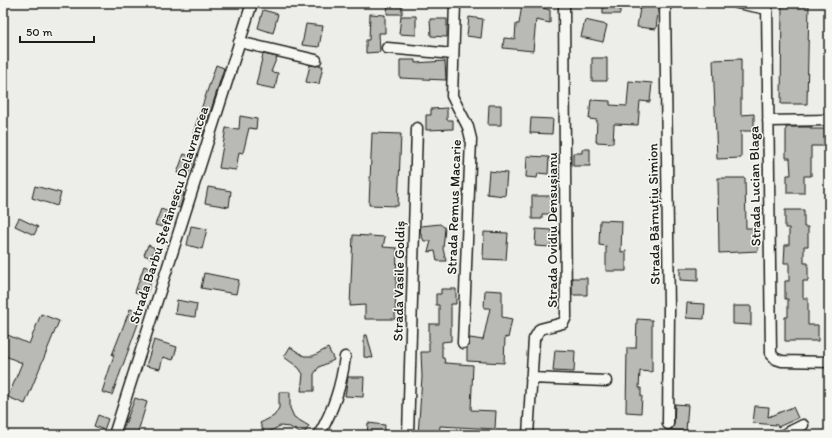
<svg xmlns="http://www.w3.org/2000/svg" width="832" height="438" viewBox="0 0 832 438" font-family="Itim,sans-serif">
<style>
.building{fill:#b9b9b6;stroke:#1c1c1c}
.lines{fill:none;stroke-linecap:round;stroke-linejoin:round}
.street-casing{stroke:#1c1c1c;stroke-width:13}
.street{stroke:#f6f6f2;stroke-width:10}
.labels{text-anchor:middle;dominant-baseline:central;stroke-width:3;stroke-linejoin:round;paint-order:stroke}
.street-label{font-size:14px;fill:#1c1c1c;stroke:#f6f6f2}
</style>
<rect width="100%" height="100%" fill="#edede9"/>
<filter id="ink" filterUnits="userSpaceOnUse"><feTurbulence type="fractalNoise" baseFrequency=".025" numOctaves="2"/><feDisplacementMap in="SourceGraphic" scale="8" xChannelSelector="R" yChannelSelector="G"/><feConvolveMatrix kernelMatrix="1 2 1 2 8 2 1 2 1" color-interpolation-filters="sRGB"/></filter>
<g filter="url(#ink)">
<path class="building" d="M 388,3 L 402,3 L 402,14 L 387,14 Z
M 525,3 L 543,3 L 543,8 L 550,10 L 550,23 L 536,20 L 533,51 L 503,48 L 504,38 L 515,39 L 516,24 L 519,24 L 522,4 L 525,5 Z
M 603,3 L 620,3 L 620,14 L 603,14 Z
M 645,3 L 659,3 L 656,29 L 637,27 L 640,8 L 644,8 Z
M 782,3 L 809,3 L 807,104 L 781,104 Z
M 263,10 L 278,14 L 273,33 L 258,28 Z
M 370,14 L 385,15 L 385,33 L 379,33 L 380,52 L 366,53 L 366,40 L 369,40 Z
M 401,16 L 416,16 L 416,35 L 399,34 Z
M 469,17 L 483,19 L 481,38 L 467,36 Z
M 430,19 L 447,19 L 447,37 L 431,36 Z
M 585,20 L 607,25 L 603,42 L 581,37 Z
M 306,24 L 323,26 L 319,47 L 302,45 Z
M 263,54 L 277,57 L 271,72 L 278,73 L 275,89 L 256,85 Z
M 592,58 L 607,58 L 607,81 L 592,81 Z
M 741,59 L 741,115 L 754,114 L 754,131 L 741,131 L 741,158 L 717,159 L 713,60 Z
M 400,60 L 415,60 L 415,63 L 445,61 L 446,80 L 400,78 Z
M 216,65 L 224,68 L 203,136 L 193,133 Z
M 310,65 L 323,66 L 319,84 L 306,82 Z
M 629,81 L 652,83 L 650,102 L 640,101 L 638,125 L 614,124 L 613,143 L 596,142 L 597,120 L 589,119 L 591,100 L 610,101 L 610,105 L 627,106 Z
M 489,105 L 501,105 L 501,125 L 488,125 Z
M 447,108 L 447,120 L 453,120 L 453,129 L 426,130 L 426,115 L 431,115 L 431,109 Z
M 240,116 L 257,119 L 256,129 L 249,128 L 243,153 L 239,152 L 236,170 L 219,168 L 226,128 L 239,129 Z
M 531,118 L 553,119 L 552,134 L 530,133 Z
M 786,127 L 811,127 L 811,129 L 829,129 L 829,146 L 811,146 L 811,176 L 804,176 L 804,193 L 787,193 L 787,175 L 791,175 L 790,158 L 786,158 Z
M 372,133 L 401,134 L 398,206 L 369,205 Z
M 582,149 L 590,149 L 590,166 L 573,166 L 573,153 L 582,153 Z
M 184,154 L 194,158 L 187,177 L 177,173 Z
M 527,156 L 549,157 L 548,174 L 538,173 L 537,178 L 526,177 Z
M 489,171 L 507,173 L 505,196 L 487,194 Z
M 718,178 L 745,178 L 746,228 L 758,228 L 758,251 L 719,253 Z
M 35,186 L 61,193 L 57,206 L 32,198 Z
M 208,187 L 231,191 L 229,207 L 205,203 Z
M 175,190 L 184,193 L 180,208 L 170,205 Z
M 532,196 L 552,196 L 552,214 L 542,214 L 542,219 L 532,219 Z
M 161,209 L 172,213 L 167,228 L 155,225 Z
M 785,210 L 804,210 L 804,227 L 808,227 L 808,246 L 804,246 L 804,263 L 808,263 L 808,281 L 803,281 L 803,298 L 808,298 L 808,325 L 818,325 L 818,341 L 785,341 L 785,317 L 788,317 L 788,299 L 785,299 L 785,281 L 789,281 L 789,263 L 784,263 L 785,245 L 789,245 L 789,228 L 785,228 Z
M 19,218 L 38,227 L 34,235 L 15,226 Z
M 600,220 L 622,221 L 621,252 L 626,251 L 626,271 L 606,271 L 606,246 L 599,245 Z
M 440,224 L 445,228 L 443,249 L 446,261 L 437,261 L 435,251 L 428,252 L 431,241 L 424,241 L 420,232 L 421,226 Z
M 191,226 L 207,229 L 202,249 L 187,245 Z
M 536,229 L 552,230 L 551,247 L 535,246 Z
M 484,232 L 508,233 L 506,260 L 483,259 Z
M 353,235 L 385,237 L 383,247 L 397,248 L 395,319 L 365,319 L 365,305 L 350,306 Z
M 148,245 L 155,248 L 151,258 L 144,255 Z
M 144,266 L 155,270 L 146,296 L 135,292 Z
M 680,268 L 698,268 L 698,281 L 680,280 Z
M 204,273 L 239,280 L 236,294 L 201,288 Z
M 572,278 L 587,278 L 587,295 L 572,295 Z
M 441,289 L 456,289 L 456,304 L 451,304 L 451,341 L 442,342 L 442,358 L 444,358 L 445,363 L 473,365 L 471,410 L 496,411 L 495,429 L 440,426 L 439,435 L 418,435 L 422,377 L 421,352 L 429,352 L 429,324 L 439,324 L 439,305 L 436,305 L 436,294 L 441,294 Z
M 485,290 L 502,291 L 502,317 L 512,319 L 508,338 L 505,337 L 504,363 L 467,361 L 467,348 L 470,338 L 483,340 L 490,308 L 484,308 Z
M 177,300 L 197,304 L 195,317 L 175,314 Z
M 687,303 L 705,304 L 704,319 L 686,318 Z
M 733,306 L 751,306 L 751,325 L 733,324 Z
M 130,309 L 142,313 L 112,395 L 102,392 L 114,355 L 112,355 Z
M 41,314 L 59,321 L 25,404 L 8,397 L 22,363 L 3,355 L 3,333 L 29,344 Z
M 637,319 L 652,320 L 652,372 L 640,371 L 639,388 L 641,388 L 641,396 L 642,396 L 641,413 L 626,412 L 627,348 L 636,348 Z
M 364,335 L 367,335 L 373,358 L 364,357 Z
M 154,340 L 177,347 L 173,360 L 163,357 L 160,369 L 146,366 Z
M 290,347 L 304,356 L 313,356 L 328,348 L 334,360 L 319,367 L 314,374 L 314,391 L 301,391 L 303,374 L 299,368 L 284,357 Z
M 555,350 L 575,351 L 574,372 L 553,371 Z
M 348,377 L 364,377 L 363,397 L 345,396 Z
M 279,392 L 290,392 L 290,408 L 294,417 L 309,426 L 303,435 L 290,427 L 280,426 L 265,434 L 260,423 L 274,416 L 279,408 Z
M 135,398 L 147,402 L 137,435 L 121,435 Z
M 675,404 L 688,405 L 686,431 L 671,430 L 674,424 Z
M 755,406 L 769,407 L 768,417 L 793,407 L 798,418 L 778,427 L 777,425 L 753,423 Z
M 98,415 L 108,419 L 104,430 L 94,426 Z
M 368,423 L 385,425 L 384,435 L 367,435 Z"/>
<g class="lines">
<defs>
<path id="street" d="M 455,3 L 452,96 L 468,127 L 471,139 L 463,343
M 665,3 L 669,310 L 668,424
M 737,3 L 767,9
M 767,3 L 771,354 L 776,359 L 782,361 L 829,362
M 239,42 L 316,60
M 387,48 L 453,54
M 768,121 L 829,120
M 531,378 L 606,381
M 114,435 L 252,3
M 319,435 C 334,408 341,387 345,357
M 408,435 L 417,128
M 528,435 L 534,339 L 540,329 L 563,323 L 566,317 L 564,3
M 783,435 L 803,425"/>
</defs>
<use href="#street" class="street-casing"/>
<use href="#street" class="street"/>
</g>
</g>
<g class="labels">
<g class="street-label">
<text transform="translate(755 186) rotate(-91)">Strada Lucian Blaga</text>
<text transform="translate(454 207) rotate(-88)">Strada Remus Macarie</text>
<text transform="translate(654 214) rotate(-91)">Strada Bărnuțiu Simion</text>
<text transform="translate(169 215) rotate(-72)">Strada Barbu Ștefănescu Delavrancea</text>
<text transform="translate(552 230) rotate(-90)">Strada Ovidiu Densușianu</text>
<text transform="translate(399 281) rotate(-89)">Strada Vasile Goldiș</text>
</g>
</g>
<rect width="832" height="438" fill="none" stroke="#f6f6f2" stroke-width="16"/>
<rect x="8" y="8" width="816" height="422" fill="none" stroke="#1c1c1c" stroke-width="1.5" filter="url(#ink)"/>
<path d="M20 36v6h74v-6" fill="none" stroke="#1c1c1c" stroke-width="2"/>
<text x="26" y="36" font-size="12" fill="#1c1c1c" stroke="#f6f6f2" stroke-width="3" paint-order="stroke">50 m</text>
</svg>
